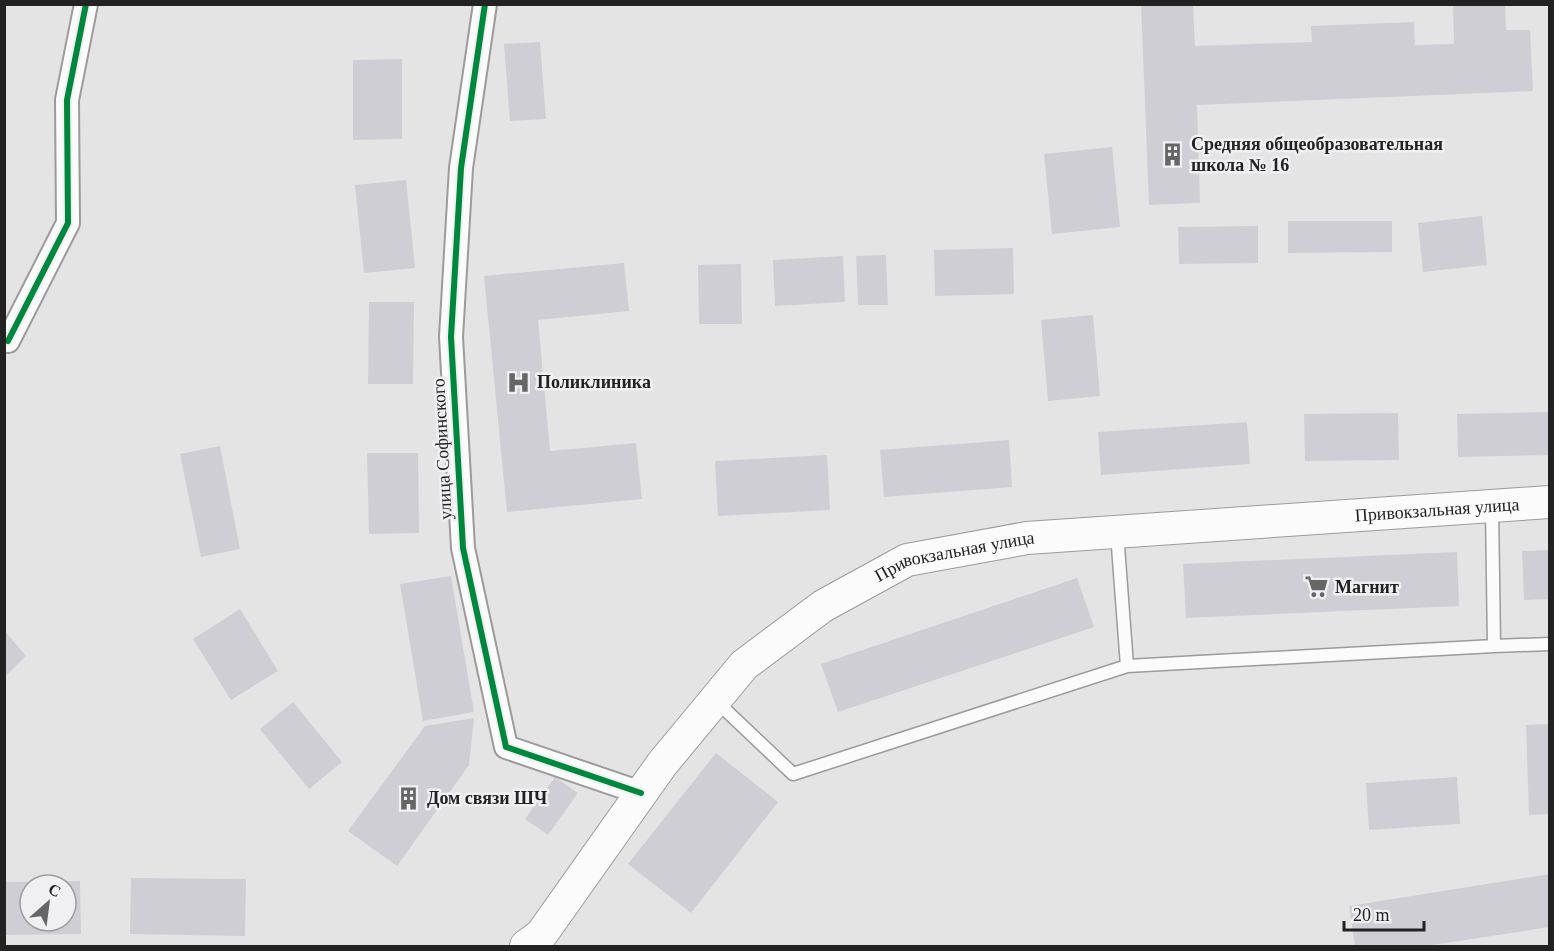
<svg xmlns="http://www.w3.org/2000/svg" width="1554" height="951" viewBox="0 0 1554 951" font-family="Georgia,serif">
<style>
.building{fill:#d0ced5;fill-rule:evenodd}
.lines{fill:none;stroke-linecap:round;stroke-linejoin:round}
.service-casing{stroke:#9b9b9c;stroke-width:15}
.minor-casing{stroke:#9b9b9c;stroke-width:26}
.secondary-casing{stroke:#9b9b9c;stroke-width:34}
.service{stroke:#fbfbfb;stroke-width:12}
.minor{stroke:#fbfbfb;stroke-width:22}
.secondary{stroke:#fbfbfb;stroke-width:32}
.cycleway-casing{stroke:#f0f0f3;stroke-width:10}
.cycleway{stroke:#00873e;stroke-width:6}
.labels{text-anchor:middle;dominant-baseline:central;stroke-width:5;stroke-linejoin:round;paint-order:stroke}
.poi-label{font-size:18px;font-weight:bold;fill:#222223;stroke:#f0f0f3;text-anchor:start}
.street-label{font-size:18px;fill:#222223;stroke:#f0f0f3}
</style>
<rect width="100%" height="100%" fill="#e4e4e5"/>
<path class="building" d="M 1141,4 L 1193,4 L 1195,46 L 1312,42 L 1311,26 L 1414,22 L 1415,45 L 1454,44 L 1453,4 L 1505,4 L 1506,30 L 1530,30 L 1533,91 L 1197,105 L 1200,203 L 1149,205 Z
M 540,42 L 546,119 L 510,121 L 504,44 Z
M 402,59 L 402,139 L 353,140 L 353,60 Z
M 1112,147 L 1120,227 L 1052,234 L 1044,154 Z
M 406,180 L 415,268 L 364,273 L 355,185 Z
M 1482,216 L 1487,265 L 1423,272 L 1418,223 Z
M 1288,221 L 1392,221 L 1392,252 L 1288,253 Z
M 1258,226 L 1258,263 L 1179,264 L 1178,227 Z
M 1013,248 L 1014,294 L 935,296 L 934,250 Z
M 886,255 L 888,305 L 858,305 L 856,256 Z
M 843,256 L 845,302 L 775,306 L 773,260 Z
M 624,263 L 629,311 L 538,320 L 550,451 L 636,443 L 642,499 L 507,512 L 484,276 Z
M 741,264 L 742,324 L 699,324 L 698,265 Z
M 369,302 L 414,302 L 413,384 L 368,384 Z
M 1093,315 L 1100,396 L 1048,401 L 1041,320 Z
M 1550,412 L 1550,455 L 1458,457 L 1457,414 Z
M 1398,413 L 1399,460 L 1305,461 L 1304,414 Z
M 1247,422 L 1250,464 L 1101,475 L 1098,432 Z
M 1009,440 L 1012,487 L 884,497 L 880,450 Z
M 220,446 L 240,549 L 201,557 L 180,454 Z
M 367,453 L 418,453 L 419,533 L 369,534 Z
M 827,455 L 830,510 L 718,516 L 715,461 Z
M 1550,550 L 1550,599 L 1524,600 L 1522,551 Z
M 1457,552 L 1459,606 L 1186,618 L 1183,564 Z
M 451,576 L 474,712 L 423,721 L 400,584 Z
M 1077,578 L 1094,627 L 838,712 L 821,664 Z
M 240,609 L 278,671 L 231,700 L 193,639 Z
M 4,630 L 26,656 L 4,678 Z
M 293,702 L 342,762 L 309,789 L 260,729 Z
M 474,718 L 469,765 L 397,866 L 348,831 L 425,726 Z
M 1550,724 L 1550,814 L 1529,815 L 1526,725 Z
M 716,753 L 778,802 L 691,913 L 628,864 Z
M 555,777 L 578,793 L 548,835 L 525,819 Z
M 1457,777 L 1460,824 L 1369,830 L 1366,783 Z
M 1550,874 L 1550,927 L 1426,946 L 1355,946 L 1349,906 Z
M 131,878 L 246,879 L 245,936 L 130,934 Z
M 80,881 L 81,934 L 4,935 L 4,882 ZM 30,885 L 66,885 L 66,921 L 30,921 Z"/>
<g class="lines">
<defs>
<path id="service" d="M 1117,533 L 1127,666 L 1494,646 L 1492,507
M 1494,646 L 1550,644
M 715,700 L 793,774 L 1127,666"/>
<path id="minor" d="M 485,4 L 461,168 L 451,337 L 463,548 L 506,747 L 641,793
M 8,341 L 68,223 L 67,100 L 86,4"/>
<g id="secondary">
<path id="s1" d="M 526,946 L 541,935 L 662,764 L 744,665 L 823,606 L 907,560 L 1027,538 L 1550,502"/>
</g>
</defs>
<use href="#service" class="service-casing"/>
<use href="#minor" class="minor-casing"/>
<use href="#secondary" class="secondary-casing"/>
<use href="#service" class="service"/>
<use href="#minor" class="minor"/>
<use href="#secondary" class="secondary"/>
<defs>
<path id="cycleway" d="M 485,4 L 461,168 L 451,337 L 463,548 L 506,747 L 641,793
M 8,341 L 68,223 L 67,100 L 86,4"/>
</defs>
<use href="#cycleway" class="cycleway-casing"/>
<use href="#cycleway" class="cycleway"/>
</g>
<defs>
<symbol id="building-bare" viewBox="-9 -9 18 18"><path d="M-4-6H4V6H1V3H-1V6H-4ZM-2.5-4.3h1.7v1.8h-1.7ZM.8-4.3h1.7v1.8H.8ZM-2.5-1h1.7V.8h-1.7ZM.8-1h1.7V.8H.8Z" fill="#666667" stroke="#f0f0f3" stroke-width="2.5" paint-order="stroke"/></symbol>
<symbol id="hospital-bare" viewBox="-9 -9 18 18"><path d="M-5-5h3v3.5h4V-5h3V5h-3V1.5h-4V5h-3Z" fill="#666667" stroke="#f0f0f3" stroke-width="2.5" paint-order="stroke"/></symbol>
<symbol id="supermarket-bare" viewBox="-9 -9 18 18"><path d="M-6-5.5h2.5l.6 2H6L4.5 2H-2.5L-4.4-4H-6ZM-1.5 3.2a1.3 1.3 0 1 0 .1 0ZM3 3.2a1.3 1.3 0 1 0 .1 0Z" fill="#666667" stroke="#f0f0f3" stroke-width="2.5" paint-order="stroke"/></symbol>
</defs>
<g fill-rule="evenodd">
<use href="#building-bare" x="1156" y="138" width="33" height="33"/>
<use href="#hospital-bare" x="502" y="366" width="33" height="33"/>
<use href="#supermarket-bare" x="1300" y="570" width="33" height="33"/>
<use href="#building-bare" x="392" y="782" width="33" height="33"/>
</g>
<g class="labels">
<g class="poi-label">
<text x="1191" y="144">Средняя общеобразовательная<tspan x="1191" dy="21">школа № 16</tspan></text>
<text x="537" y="382">Поликлиника</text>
<text x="1335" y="587">Магнит</text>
<text x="427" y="798">Дом связи ШЧ</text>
</g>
<g class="street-label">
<text transform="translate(442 449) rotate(-93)">улица Софинского</text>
<text stroke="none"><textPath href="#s1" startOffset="1084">Привокзальная улица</textPath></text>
<text stroke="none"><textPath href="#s1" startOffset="598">Привокзальная улица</textPath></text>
</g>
</g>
<rect width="1554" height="951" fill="none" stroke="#222223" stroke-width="12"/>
<g transform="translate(48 903) rotate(28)"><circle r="28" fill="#f0f0f3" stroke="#9e9ea0" stroke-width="1.5"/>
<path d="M0-4.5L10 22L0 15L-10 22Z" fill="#666667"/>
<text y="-9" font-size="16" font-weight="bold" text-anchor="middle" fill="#222223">С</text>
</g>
<path d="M1344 921v9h80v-9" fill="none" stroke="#222223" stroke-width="3"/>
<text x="1353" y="921" font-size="18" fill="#222223" stroke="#f0f0f3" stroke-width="4.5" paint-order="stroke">20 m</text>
</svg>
